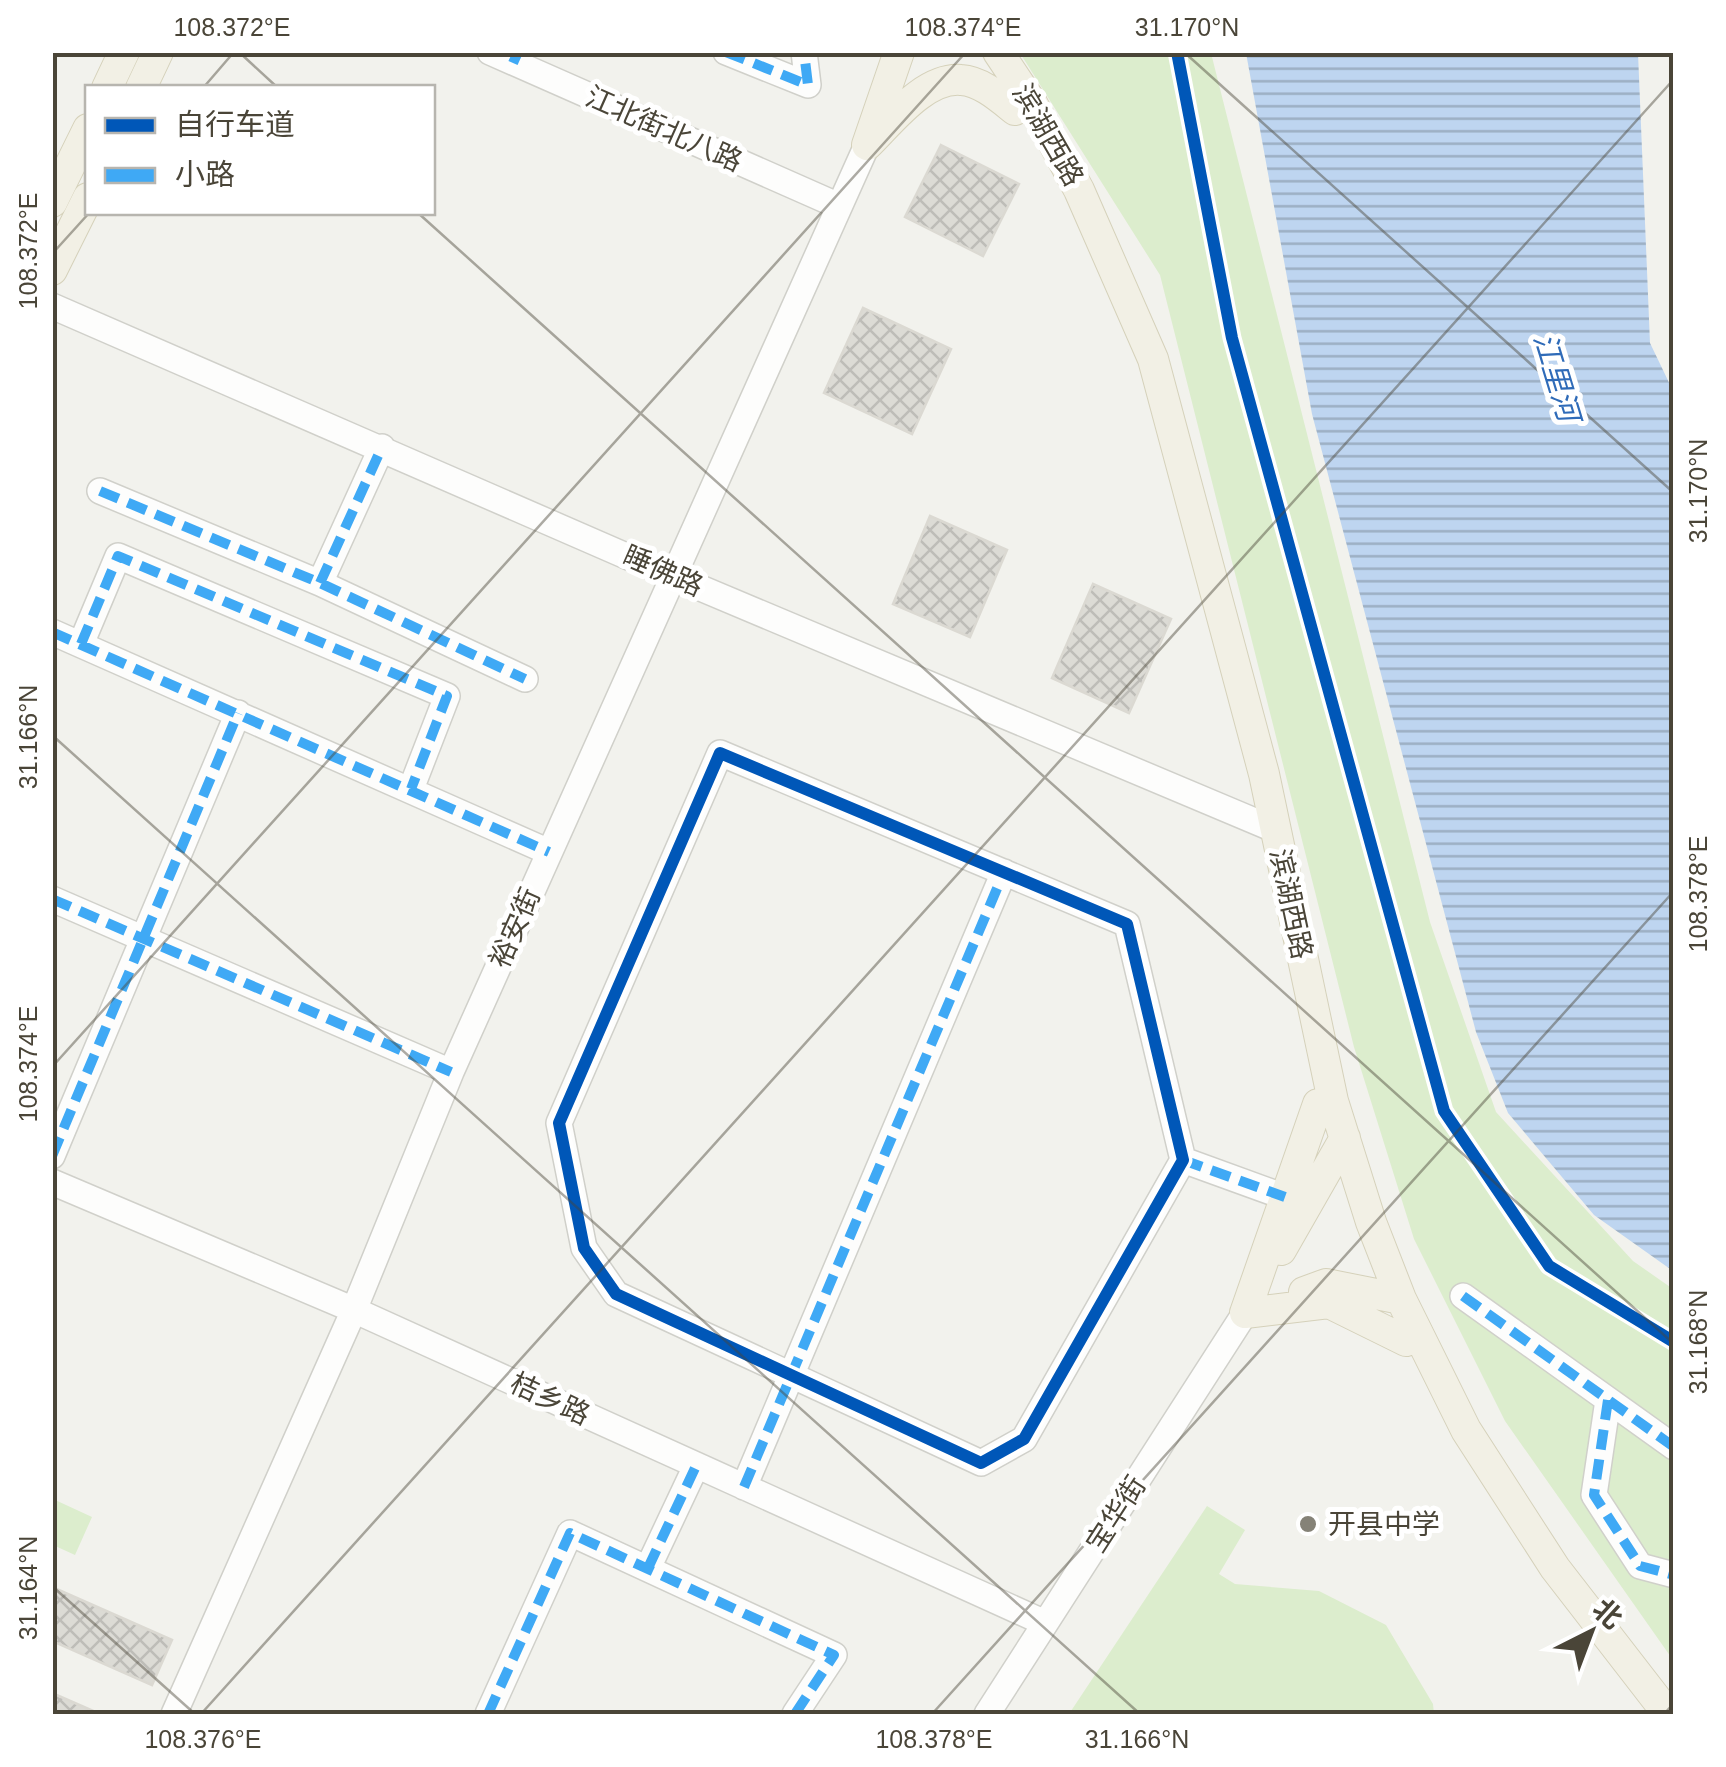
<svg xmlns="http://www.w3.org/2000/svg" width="1726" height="1767" viewBox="0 0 1726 1767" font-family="Helvetica,'Noto Sans SC',sans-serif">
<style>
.green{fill:#dcedcd}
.water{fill:url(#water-rules)}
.building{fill:url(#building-cross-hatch);stroke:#dbd9d2;stroke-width:2.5}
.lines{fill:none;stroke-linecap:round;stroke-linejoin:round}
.minor-casing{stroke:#d0d0ca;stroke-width:28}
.major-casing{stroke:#d5d1ba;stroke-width:32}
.minor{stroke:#fdfdfc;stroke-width:25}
.major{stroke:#f2f0e5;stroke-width:30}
.quiet{stroke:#3fa9f5;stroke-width:10;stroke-dasharray:20 10;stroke-linecap:butt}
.cycleway-casing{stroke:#fff;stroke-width:19}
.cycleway{stroke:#0057b8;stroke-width:12}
.ticks{fill:none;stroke:#4a4538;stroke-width:2.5;stroke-opacity:0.45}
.poi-dot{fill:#858277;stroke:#fff;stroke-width:4}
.labels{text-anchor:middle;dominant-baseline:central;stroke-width:10;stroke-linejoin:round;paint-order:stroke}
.street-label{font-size:28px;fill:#4a4538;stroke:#fff}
.poi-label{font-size:28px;fill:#4a4538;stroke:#fff;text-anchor:start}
.water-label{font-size:30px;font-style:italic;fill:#2f6bb8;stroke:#fff}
.neatline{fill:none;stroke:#4a4538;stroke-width:4}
.ticks-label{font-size:25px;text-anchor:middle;fill:#4a4538}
</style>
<defs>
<pattern id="water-rules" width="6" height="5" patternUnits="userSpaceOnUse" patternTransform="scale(2.5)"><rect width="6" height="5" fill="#bed5f0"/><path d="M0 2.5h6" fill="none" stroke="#9cafc3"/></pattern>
<pattern id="building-cross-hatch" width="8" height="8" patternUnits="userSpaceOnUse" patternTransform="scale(2.5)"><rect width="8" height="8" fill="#dcdbd5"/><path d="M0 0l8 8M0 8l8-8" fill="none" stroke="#bebdb8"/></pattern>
</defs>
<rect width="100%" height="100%" fill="#f2f2ed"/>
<path class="green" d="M 1020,53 L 1211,53 L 1430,922 L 1496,1112 L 1633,1261 L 1673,1289 L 1673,1660 L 1505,1421 L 1414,1239 L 1354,1047 L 1160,275 Z
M 53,1499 L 92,1517 L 75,1555 L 53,1545 Z
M 1207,1506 L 1245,1530 L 1219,1574 L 1235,1584 L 1319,1591 L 1386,1625 L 1433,1704 L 1434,1714 L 1069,1714 Z"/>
<path class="water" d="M 1246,53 L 1638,53 L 1650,343 L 1674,393 L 1673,1271 L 1594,1215 L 1508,1113 L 1476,1032 L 1312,414 Z"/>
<path class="building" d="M 941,145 L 1019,184 L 983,256 L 905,217 Z
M 863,308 L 951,349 L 912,434 L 824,393 Z
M 930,516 L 1007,550 L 970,637 L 893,604 Z
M 1093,584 L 1171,619 L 1129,713 L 1052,678 Z
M 52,1587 L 172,1640 L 152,1685 L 52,1641 Z
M 52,1693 L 100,1714 L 52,1714 Z"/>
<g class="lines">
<defs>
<path id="minor" d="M 490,52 L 839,206
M 726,52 L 808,85 L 804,52
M 52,306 L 672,576 L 1276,830
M 100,491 L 320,583 L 525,679
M 320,583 L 382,447
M 52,632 L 549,852
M 81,644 L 118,556 L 447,696 L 411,789
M 720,753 L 1127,924 L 1183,1160 L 1024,1439 L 981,1463 L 616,1294 L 584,1248 L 559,1123 Z
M 52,899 L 451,1072
M 52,1156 L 238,713
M 1183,1160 L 1285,1197
M 52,1182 L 354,1310 L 1045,1623
M 1463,1296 L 1674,1447
M 1608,1400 L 1594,1495 L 1640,1566 L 1674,1575
M 744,1487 L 1004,872
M 648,1568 L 696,1466
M 174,1714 L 354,1310 L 451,1072 L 867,145
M 488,1714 L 570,1533 L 834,1655 L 795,1714
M 987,1714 L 1245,1313"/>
<path id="major" d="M 899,52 L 867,145 C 890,123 924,77 961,80 C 981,81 1000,98 1015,110
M 998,52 L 1032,103 L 1079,190 L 1153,359 L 1264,774 L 1333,1101 L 1371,1222 L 1401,1299 L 1466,1430 L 1555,1568 L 1668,1714
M 107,88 L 124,52
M 141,88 L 158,52
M 52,202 L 88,129
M 52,270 L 88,198
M 1281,1250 L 1345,1138
M 1304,1292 L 1326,1284 L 1401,1299
M 1245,1313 L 1318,1104
M 1245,1313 L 1329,1303 L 1406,1341"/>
</defs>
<use href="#minor" class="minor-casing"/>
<use href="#major" class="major-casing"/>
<use href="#minor" class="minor"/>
<use href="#major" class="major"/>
<path class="quiet" d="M 726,52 L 808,85 L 804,52
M 513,63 L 518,52
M 100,491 L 320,583 L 525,679
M 320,583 L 382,447
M 52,632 L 549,852
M 81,644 L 118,556 L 447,696 L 411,789
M 52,899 L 451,1072
M 52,1156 L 238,713
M 1183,1160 L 1285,1197
M 1463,1296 L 1674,1447
M 1608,1400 L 1594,1495 L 1640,1566 L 1674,1575
M 744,1487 L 1004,872
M 648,1568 L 696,1466
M 488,1714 L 570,1533 L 834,1655 L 795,1714"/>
<defs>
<path id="cycleway" d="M 1177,52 L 1232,338 L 1444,1111 L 1549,1266 L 1674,1342
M 720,753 L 1127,924 L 1183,1160 L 1024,1439 L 981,1463 L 616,1294 L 584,1248 L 559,1123 Z"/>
</defs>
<use href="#cycleway" class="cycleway-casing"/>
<use href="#cycleway" class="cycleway"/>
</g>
<path class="ticks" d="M 239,52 L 278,88M 1184,52 L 1674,493M 203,88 L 234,52M 417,212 L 1674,1344M 52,254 L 90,212M 52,735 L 1140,1714M 52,1067 L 966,52M 52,1586 L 195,1714M 201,1714 L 1674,79M 932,1714 L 1674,891M 1664,1714 L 1674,1703"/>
<circle class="poi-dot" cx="1308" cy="1524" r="10"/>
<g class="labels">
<g class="street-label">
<text transform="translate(664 129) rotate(24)">江北街北八路</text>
<text transform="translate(1048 135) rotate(60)">滨湖西路</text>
<text transform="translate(663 571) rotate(24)">睡佛路</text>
<text transform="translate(1291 904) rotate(78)">滨湖西路</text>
<text transform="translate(515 928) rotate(-66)">裕安街</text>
<text transform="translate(550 1399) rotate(25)">桔乡路</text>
<text transform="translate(1116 1514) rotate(-57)">宝华街</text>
</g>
<g class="poi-label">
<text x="1328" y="1524">开县中学</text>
</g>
<g class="water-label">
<text transform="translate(1557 377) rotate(73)">江里河</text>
</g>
</g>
<rect width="1726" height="1767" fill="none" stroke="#ffffff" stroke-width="110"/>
<rect x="85" y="85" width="350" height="130" fill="#ffffff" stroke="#b7b5af" stroke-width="2.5"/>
<rect x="105" y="118" width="50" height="15" fill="#0057b8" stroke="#b7b5af" stroke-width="2.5"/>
<text x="175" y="135" font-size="30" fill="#4a4538">自行车道</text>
<rect x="105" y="168" width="50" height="15" fill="#3fa9f5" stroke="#b7b5af" stroke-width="2.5"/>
<text x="175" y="185" font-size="30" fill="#4a4538">小路</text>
<g transform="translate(1591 1632) rotate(42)" stroke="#ffffff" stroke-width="8" paint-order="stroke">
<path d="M0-8L18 38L0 25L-18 38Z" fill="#4a4538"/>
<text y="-15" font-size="28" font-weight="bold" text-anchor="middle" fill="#4a4538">北</text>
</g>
<rect x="55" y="55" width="1616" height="1657" class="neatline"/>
<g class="ticks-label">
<text x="232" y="36">108.372°E</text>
<text x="963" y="36">108.374°E</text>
<text x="1187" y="36">31.170°N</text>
<text transform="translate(28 251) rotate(-90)" y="9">108.372°E</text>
<text transform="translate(1698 491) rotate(-90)" y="9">31.170°N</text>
<text transform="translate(28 737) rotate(-90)" y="9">31.166°N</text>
<text transform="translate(1698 894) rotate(-90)" y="9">108.378°E</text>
<text transform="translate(28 1064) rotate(-90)" y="9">108.374°E</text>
<text transform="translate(1698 1342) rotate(-90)" y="9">31.168°N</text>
<text transform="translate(28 1588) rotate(-90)" y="9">31.164°N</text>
<text x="203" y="1748">108.376°E</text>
<text x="934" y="1748">108.378°E</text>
<text x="1137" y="1748">31.166°N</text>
</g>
</svg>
